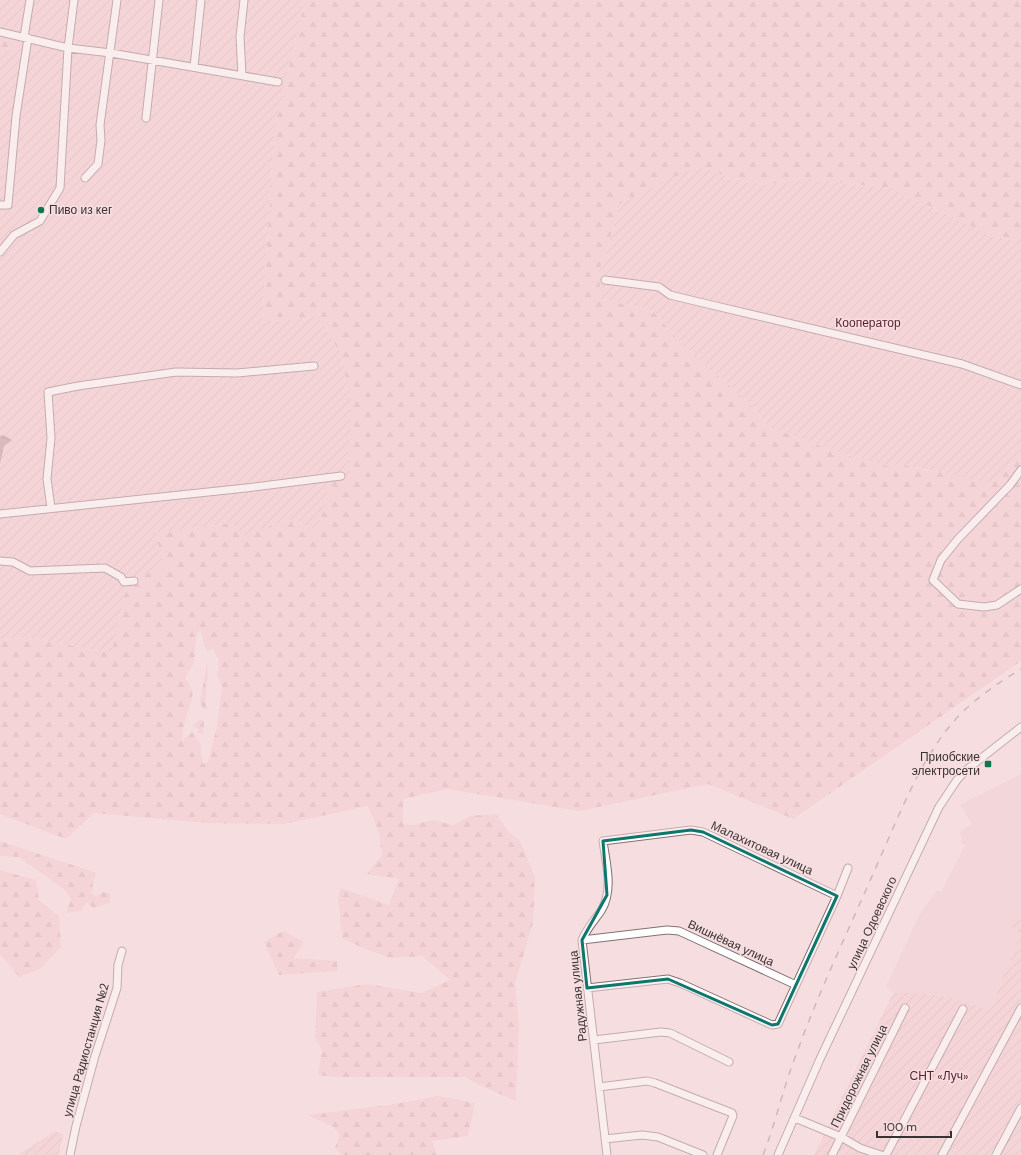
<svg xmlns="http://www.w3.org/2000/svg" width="1021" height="1155" viewBox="0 0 1021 1155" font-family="'DM Sans',sans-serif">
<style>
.built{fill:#eecdd0}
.forest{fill:url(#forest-firs);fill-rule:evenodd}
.garden{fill:url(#garden-furrows)}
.water{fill:url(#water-ripples)}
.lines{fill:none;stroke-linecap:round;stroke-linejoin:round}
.minor-casing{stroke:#857072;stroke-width:9}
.minor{stroke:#fff;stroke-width:7}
.rail{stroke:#9b8a8c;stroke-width:1.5;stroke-dasharray:7 7;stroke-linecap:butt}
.marked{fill:none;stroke:#0f766e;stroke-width:3;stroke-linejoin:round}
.poi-dot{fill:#0f764e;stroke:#f6dee0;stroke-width:1.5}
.labels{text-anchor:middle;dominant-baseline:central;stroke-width:3;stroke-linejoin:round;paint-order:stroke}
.poi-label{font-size:12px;fill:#3a3132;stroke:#f6dee0;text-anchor:start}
.park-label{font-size:12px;fill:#5a1f2b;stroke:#f6dee0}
.street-label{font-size:12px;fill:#3a3132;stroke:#f6dee0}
</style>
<defs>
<pattern id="forest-firs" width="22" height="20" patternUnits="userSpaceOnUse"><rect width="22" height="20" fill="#f4c7cc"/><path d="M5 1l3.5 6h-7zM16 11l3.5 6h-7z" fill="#d2abb0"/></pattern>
<pattern id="garden-furrows" width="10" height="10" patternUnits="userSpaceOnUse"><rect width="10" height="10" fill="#f4c7cc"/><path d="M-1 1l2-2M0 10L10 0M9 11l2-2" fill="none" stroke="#d2abb0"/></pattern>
<pattern id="water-ripples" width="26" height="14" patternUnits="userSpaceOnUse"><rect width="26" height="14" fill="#b88a90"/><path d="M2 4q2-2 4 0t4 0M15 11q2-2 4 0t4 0" fill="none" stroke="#977176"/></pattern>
</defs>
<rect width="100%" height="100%" fill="#f6dee0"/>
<path class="built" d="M 1021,774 L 1021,919 L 1012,925 L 1020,935 L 990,1010 L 948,997 L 916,993 L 893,993 L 886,986 L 920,914 L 937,890 L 941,892 L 965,845 L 961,843 L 962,838 L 959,833 L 972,824 L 960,805 Z"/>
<path class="forest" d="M 305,0 L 1021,0 L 1021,237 L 1011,240 L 991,236 L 925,204 L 903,196 L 893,188 L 839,183 L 808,178 L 767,185 L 732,179 L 702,167 L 620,204 L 606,254 L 599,271 L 601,299 L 652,310 L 681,343 L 750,404 L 769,427 L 843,454 L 886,466 L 900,464 L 930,471 L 1004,473 L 1021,452 L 1021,661 L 793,819 L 708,784 L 579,811 L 447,789 L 403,799 L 403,824 L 413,825 L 433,820 L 453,825 L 470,816 L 496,814 L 508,831 L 520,841 L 535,877 L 533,923 L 515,983 L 519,1024 L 516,1101 L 479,1085 L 465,1077 L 335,1077 L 318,1075 L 322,1050 L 315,1038 L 317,992 L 367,984 L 421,993 L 450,980 L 422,956 L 390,958 L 363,948 L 342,938 L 338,896 L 341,888 L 389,905 L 399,879 L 367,874 L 382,855 L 379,832 L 368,806 L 284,824 L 205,823 L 94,813 L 66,839 L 0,814 L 0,639 L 28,637 L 111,653 L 127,583 L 156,533 L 231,523 L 243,536 L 288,519 L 316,529 L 326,504 L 329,483 L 317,315 L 262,325 L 274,130 ZM 200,629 L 207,652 L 213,648 L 219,661 L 217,676 L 222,687 L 217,726 L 208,762 L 203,764 L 200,743 L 192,732 L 182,741 C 183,733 183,725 186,718 C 191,699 198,696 185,677 L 194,663 L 196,637 Z
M 2,37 L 45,50 L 16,48 L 0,55 L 0,38 Z
M 207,663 C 210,679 203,693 207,709 L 203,709 L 200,702 Z
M 200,719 L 204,721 L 203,734 L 198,733 L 198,729 L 193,726 Z
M 0,841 L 97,873 L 93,882 L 92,893 L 96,896 L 103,892 L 110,893 L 110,903 L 93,908 L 87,902 L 81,911 L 66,913 L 71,899 L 65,890 L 19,857 L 0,856 Z
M 0,870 L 36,880 L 39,900 L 59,917 L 61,947 L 40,969 L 19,977 L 0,954 Z
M 283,931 L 304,942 L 294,958 L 337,961 L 338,971 L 279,975 L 264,942 Z
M 439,1096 L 475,1103 L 468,1136 L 432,1141 L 437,1155 L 342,1155 L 335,1148 L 340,1134 L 332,1126 L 307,1115 L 389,1105 Z"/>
<path class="garden" d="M 0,0 L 305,0 L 274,130 L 262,324 L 317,315 L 339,350 L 351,396 L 349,478 L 329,483 L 326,504 L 316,529 L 288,519 L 243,536 L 231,523 L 156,533 L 163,567 L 127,583 L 111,653 L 28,637 L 0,639 L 0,464 L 3,435 L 0,436 L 0,55 L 16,48 L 43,50 L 2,37 L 0,38 Z
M 702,167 L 732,179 L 767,185 L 808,178 L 839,183 L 893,188 L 903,196 L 925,204 L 991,236 L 1011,240 L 1021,237 L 1021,452 L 1004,473 L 987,482 L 900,464 L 886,466 L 843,454 L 769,427 L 750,404 L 681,343 L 652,310 L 601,299 L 599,271 L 606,254 L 620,204 L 668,179 Z
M 1021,919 L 1021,1155 L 814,1155 L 893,993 L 916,993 L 948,997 L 990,1010 L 1020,935 L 1011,925 Z
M 55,1131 L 63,1134 L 59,1155 L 18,1155 Z"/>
<path class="water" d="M 3,435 L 12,440 L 4,446 L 0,464 L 0,436 Z"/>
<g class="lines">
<defs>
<path id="minor" d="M 0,32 L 68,48 L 74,0
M 24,37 L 30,0
M 194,67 L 201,0
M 242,75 L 240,37 L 244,0
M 146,118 L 159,0
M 85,178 L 98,164 L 101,140 L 100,125 L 117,0
M 0,205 L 8,205 L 16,116 L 28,38
M 0,252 L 14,235 L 40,221 L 60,188 L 68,48 L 111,53 L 278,82
M 605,280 L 659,287 L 670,295 L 699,302 L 962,364 L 1021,385
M 1021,470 L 1010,485 L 958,539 L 941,560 L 933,580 L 958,604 L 984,607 L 997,605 L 1021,589
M 51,508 L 47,479 L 51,438 L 48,392 L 78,386 L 176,372 L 237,373 L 314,366
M 0,514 L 246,488 L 341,476
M 0,561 L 13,562 L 30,571 L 105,568 L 121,577 L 124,582 L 134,581
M 582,940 L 667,930 L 679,931 L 796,985
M 587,988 L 668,979 L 680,983 L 772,1025 L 778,1024 L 837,896 L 848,868
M 594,1040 L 661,1032 L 670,1033 L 729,1062
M 599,1087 L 647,1081 L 655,1083 L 732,1113 L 733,1116 L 717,1155
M 795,1118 L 841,1137 L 860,1148 L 881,1155
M 605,1139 L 642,1135 L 658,1137 L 703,1155
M 70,1155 L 76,1126 L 95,1056 L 117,988 L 118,965 L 122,951
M 607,1155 L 582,940 C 587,928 594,921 601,911 C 614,890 606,863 603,841 L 691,830 L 703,832 L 837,896
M 778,1155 L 820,1059 L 939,807 L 957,780 L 965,771 L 1021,727
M 832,1155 L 905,1008
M 886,1155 L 963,1009
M 942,1155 L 1021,1008
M 996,1155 L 1021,1108"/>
</defs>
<use href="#minor" class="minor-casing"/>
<use href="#minor" class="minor"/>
<path class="rail" d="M 763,1155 C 776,1122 783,1088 796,1055 C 820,988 852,923 880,858 C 900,813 918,766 949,727 C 968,703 995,685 1021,669"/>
</g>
<path d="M0 0H1021V1155H0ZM 691,830 L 703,832 L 837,896 L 778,1024 L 772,1025 L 668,979 L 587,988 L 582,940 L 607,895 L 603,841 Z" fill="#f6dee0" fill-opacity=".55" fill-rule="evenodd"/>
<path class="marked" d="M 691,830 L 703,832 L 837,896 L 778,1024 L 772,1025 L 668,979 L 587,988 L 582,940 L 607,895 L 603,841 Z"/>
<g class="poi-dot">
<circle cx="41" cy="210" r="4"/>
<rect x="984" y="760" width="8" height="8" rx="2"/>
</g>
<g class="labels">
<g class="poi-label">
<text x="49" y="210">Пиво из кег</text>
<text x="980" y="757" text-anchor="end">Приобские<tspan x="980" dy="14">электросети</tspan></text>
</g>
<g class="park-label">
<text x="868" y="323">Кооператор</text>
<text x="939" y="1076">СНТ «Луч»</text>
</g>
<g class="street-label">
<text transform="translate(762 848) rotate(25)">Малахитовая улица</text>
<text transform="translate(872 923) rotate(-65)">улица Одоевского</text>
<text transform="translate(731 943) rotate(25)">Вишнёвая улица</text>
<text transform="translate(578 996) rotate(-96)">Радужная улица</text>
<text transform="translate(86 1050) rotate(-74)">улица Радиостанция №2</text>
<text transform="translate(859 1076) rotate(-64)">Придорожная улица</text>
</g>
</g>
<path d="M877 1131v6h74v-6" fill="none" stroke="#3a3132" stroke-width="2"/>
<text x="883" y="1131" font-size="12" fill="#3a3132" stroke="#f6dee0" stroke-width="3" paint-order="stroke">100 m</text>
</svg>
